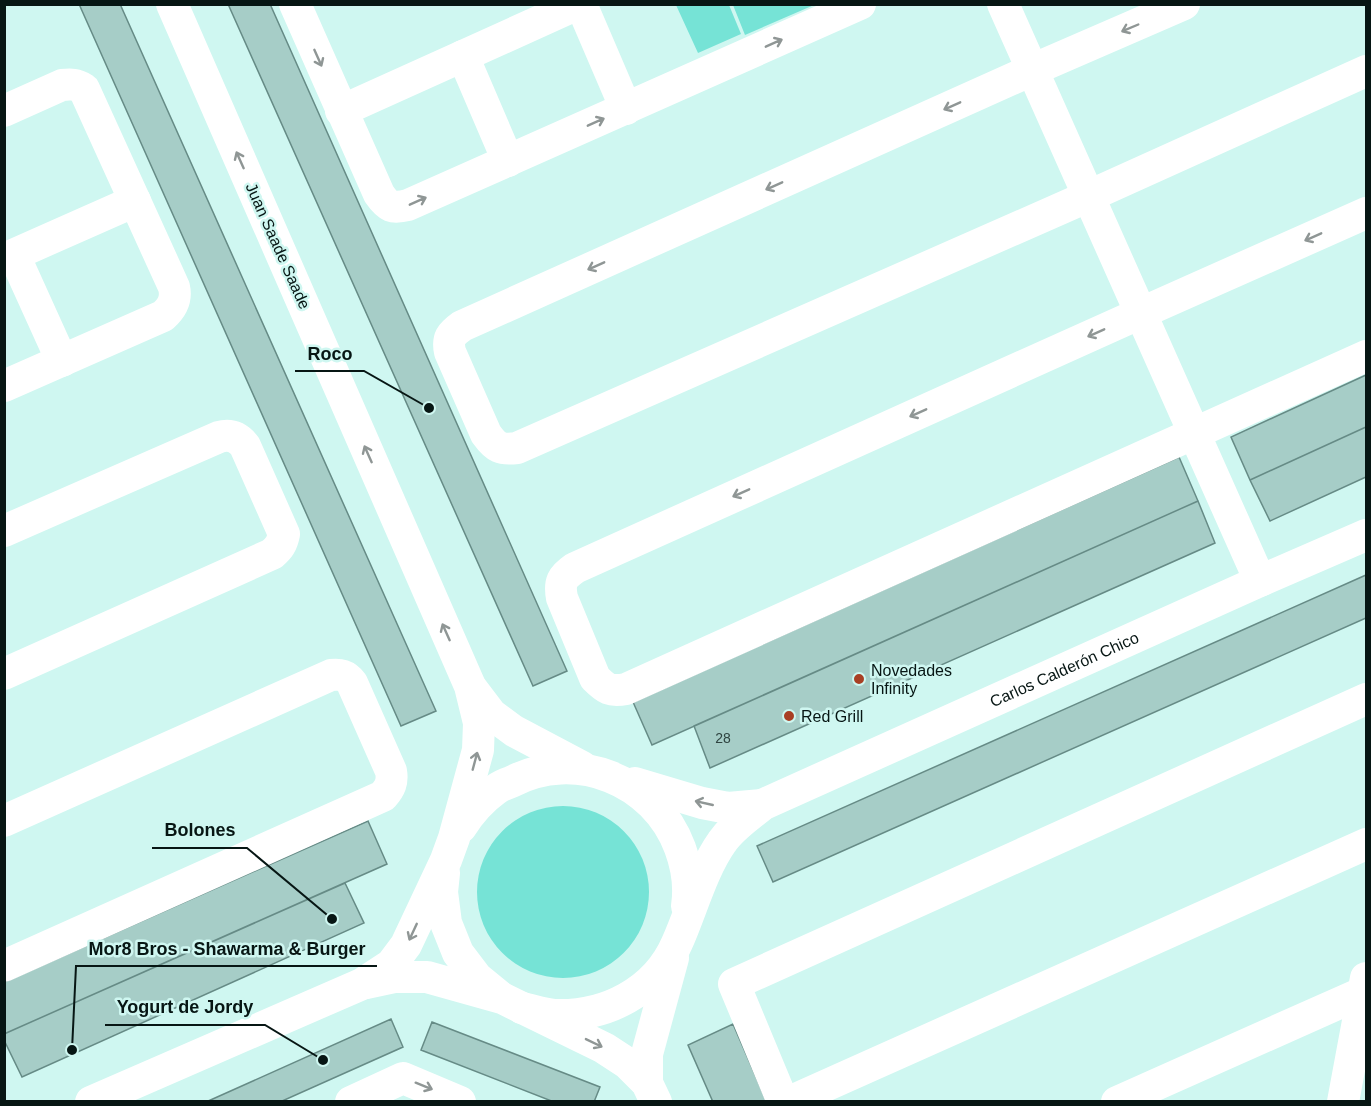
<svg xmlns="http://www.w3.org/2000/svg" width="1371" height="1106" viewBox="0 0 1371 1106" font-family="Arial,sans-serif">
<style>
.green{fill:#76e3d6}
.building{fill:#a6cdc7;stroke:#668b86;stroke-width:1.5}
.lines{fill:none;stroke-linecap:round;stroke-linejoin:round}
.minor{stroke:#fff;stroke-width:32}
.oneway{stroke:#8f9695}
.poi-dot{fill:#a83f24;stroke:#cff7f1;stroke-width:2}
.labels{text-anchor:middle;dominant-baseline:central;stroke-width:5;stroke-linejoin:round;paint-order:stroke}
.number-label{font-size:14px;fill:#2f4441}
.street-label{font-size:16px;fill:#071614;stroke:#cff7f1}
.poi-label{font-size:16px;fill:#071614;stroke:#cff7f1;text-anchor:start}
.leader{fill:none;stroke:#071614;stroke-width:2}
.callout-dot{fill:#071614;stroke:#cff7f1;stroke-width:2}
.callout-label{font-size:18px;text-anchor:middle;font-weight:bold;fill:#071614;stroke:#cff7f1;stroke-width:5;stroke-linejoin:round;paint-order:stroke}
</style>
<rect width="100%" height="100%" fill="#cff7f1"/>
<path class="green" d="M 676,5 L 729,5 L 741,34 L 698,53 Z
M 733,5 L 814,5 L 745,35 Z
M477 892a86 86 0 1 1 172 0a86 86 0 1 1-172 0Z"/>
<path class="building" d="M 79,4 L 120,4 L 436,711 L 401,726 Z
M 228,4 L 270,4 L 567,671 L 533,686 Z
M 1366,375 L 1366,427 L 1250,480 L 1231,437 Z
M 1366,427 L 1366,477 L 1270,521 L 1250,480 Z
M 1179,457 L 1198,501 L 652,745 L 633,702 Z
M 1198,501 L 1215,543 L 710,768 L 694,726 Z
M 1366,575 L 1366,618 L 773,882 L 757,846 Z
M 368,821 L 387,864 L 4,1034 L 4,982 Z
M 345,883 L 364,923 L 22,1077 L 4,1040 L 4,1034 Z
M 391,1019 L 403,1047 L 280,1102 L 206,1102 Z
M 432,1022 L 600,1087 L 594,1102 L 554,1102 L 421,1050 Z
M 733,1024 L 767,1102 L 713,1102 L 688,1045 Z"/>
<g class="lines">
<g class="minor">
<path d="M 295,4 L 379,194 C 388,207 392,209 408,205 L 860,4"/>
<path d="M 581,4 L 626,109"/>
<path d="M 1003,4 L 1260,581"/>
<path d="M 1184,4 L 1032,70 L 462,326 C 451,334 447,338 450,352 L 486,434 C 496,448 501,450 517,448 L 1089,196 L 1366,71"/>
<path d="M 463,56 L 508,161"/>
<path d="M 4,111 L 62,85 C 71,84 76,84 84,89 L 174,287 C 177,300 172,308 163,316 L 4,386"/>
<path d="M 341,111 L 578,4"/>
<path d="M 1366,213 L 1141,313 L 575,568 C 562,577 559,582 562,598 L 595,678 C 606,689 610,692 626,689 L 1366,356"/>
<path d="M 14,255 L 62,361"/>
<path d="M 4,259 L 135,201"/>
<path d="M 4,531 L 219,437 C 230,434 238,437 245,446 L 284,534 C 282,544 279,548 272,554 L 4,674"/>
<path d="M 472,689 L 491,714 L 514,731 L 582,767"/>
<path d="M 635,783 L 702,803 L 728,808 L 762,805"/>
<path d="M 4,821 L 331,675 C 340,674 346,675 352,683 L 391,771 C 393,782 390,788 383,796 L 4,966"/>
<path d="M 461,827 C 470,813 481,800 495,790 C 499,787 505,784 511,782 C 575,748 655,780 680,848 C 687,867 690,886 687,906"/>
<path d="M 444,873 L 442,892 L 446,923 L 458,953 L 477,978 L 499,996"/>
<path d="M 366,983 L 394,977 L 427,977 L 502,998 L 604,1048 L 627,1063 L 647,1083 L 656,1102"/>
<path id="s1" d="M 522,1008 C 532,1010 543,1014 554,1015 C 605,1017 656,992 677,943 C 691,912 702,870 722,842 C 732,827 748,817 762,805 L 1260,581 L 1366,535"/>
<path d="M 647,1083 L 647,1054 L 673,958"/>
<path d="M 91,1102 L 362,984 L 391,965 L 406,945 L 446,860 L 454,838 L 478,750 L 479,723 L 470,686 L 172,4"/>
<path d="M 351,1102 L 403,1078 L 460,1102"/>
<path d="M 783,1102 L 734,984 L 1366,699"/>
<path d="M 789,1102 L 1366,844"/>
<path d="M 1117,1102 L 1364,992"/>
<path d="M 1343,1102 L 1366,978"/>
</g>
</g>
<defs><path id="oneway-shaft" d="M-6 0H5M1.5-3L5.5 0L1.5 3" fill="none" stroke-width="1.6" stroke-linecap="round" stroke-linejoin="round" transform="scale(1.5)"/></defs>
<g class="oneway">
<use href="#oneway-shaft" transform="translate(1130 28) rotate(157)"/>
<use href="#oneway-shaft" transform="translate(774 43) rotate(-24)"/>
<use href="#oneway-shaft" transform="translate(318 58) rotate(66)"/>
<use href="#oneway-shaft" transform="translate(952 106) rotate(156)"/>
<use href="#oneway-shaft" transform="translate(596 122) rotate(-24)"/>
<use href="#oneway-shaft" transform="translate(240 160) rotate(-114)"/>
<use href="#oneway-shaft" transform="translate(774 186) rotate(156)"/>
<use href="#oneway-shaft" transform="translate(418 201) rotate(-24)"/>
<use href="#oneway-shaft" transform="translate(1313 237) rotate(156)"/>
<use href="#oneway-shaft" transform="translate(596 266) rotate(156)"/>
<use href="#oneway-shaft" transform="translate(1096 333) rotate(156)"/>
<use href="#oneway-shaft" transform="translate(918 413) rotate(156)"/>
<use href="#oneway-shaft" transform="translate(368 454) rotate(-114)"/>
<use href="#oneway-shaft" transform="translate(741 493) rotate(156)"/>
<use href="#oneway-shaft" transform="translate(446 632) rotate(-114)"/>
<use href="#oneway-shaft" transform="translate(475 761) rotate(-75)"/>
<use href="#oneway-shaft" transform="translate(704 803) rotate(-167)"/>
<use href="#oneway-shaft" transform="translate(413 932) rotate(115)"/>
<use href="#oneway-shaft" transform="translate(594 1043) rotate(26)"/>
<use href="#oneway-shaft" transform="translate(424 1086) rotate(22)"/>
</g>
<g class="poi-dot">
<circle cx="859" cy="679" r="6"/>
<circle cx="789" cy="716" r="6"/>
</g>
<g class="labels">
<g class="number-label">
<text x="723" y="738">28</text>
</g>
<g class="street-label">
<text transform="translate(278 246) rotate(66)">Juan Saade Saade</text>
<text stroke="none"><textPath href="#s1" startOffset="681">Carlos Calderón Chico</textPath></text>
</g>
<g class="poi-label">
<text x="871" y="670">Novedades<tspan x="871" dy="18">Infinity</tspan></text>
<text x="801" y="716">Red Grill</text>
</g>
</g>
<path class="leader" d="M429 408L364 371H295M332 919L247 848H152M72 1050L76 966H377M323 1060L265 1025H105"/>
<g class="callout-dot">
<circle cx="429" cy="408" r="6"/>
<circle cx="332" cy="919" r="6"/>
<circle cx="72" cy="1050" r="6"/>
<circle cx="323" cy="1060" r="6"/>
</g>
<g class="callout-label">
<text x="330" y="360">Roco</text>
<text x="200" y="836">Bolones</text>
<text x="227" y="955">Mor8 Bros - Shawarma &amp; Burger</text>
<text x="185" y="1013">Yogurt de Jordy</text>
</g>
<rect width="1371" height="1106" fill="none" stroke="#071614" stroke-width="12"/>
</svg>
